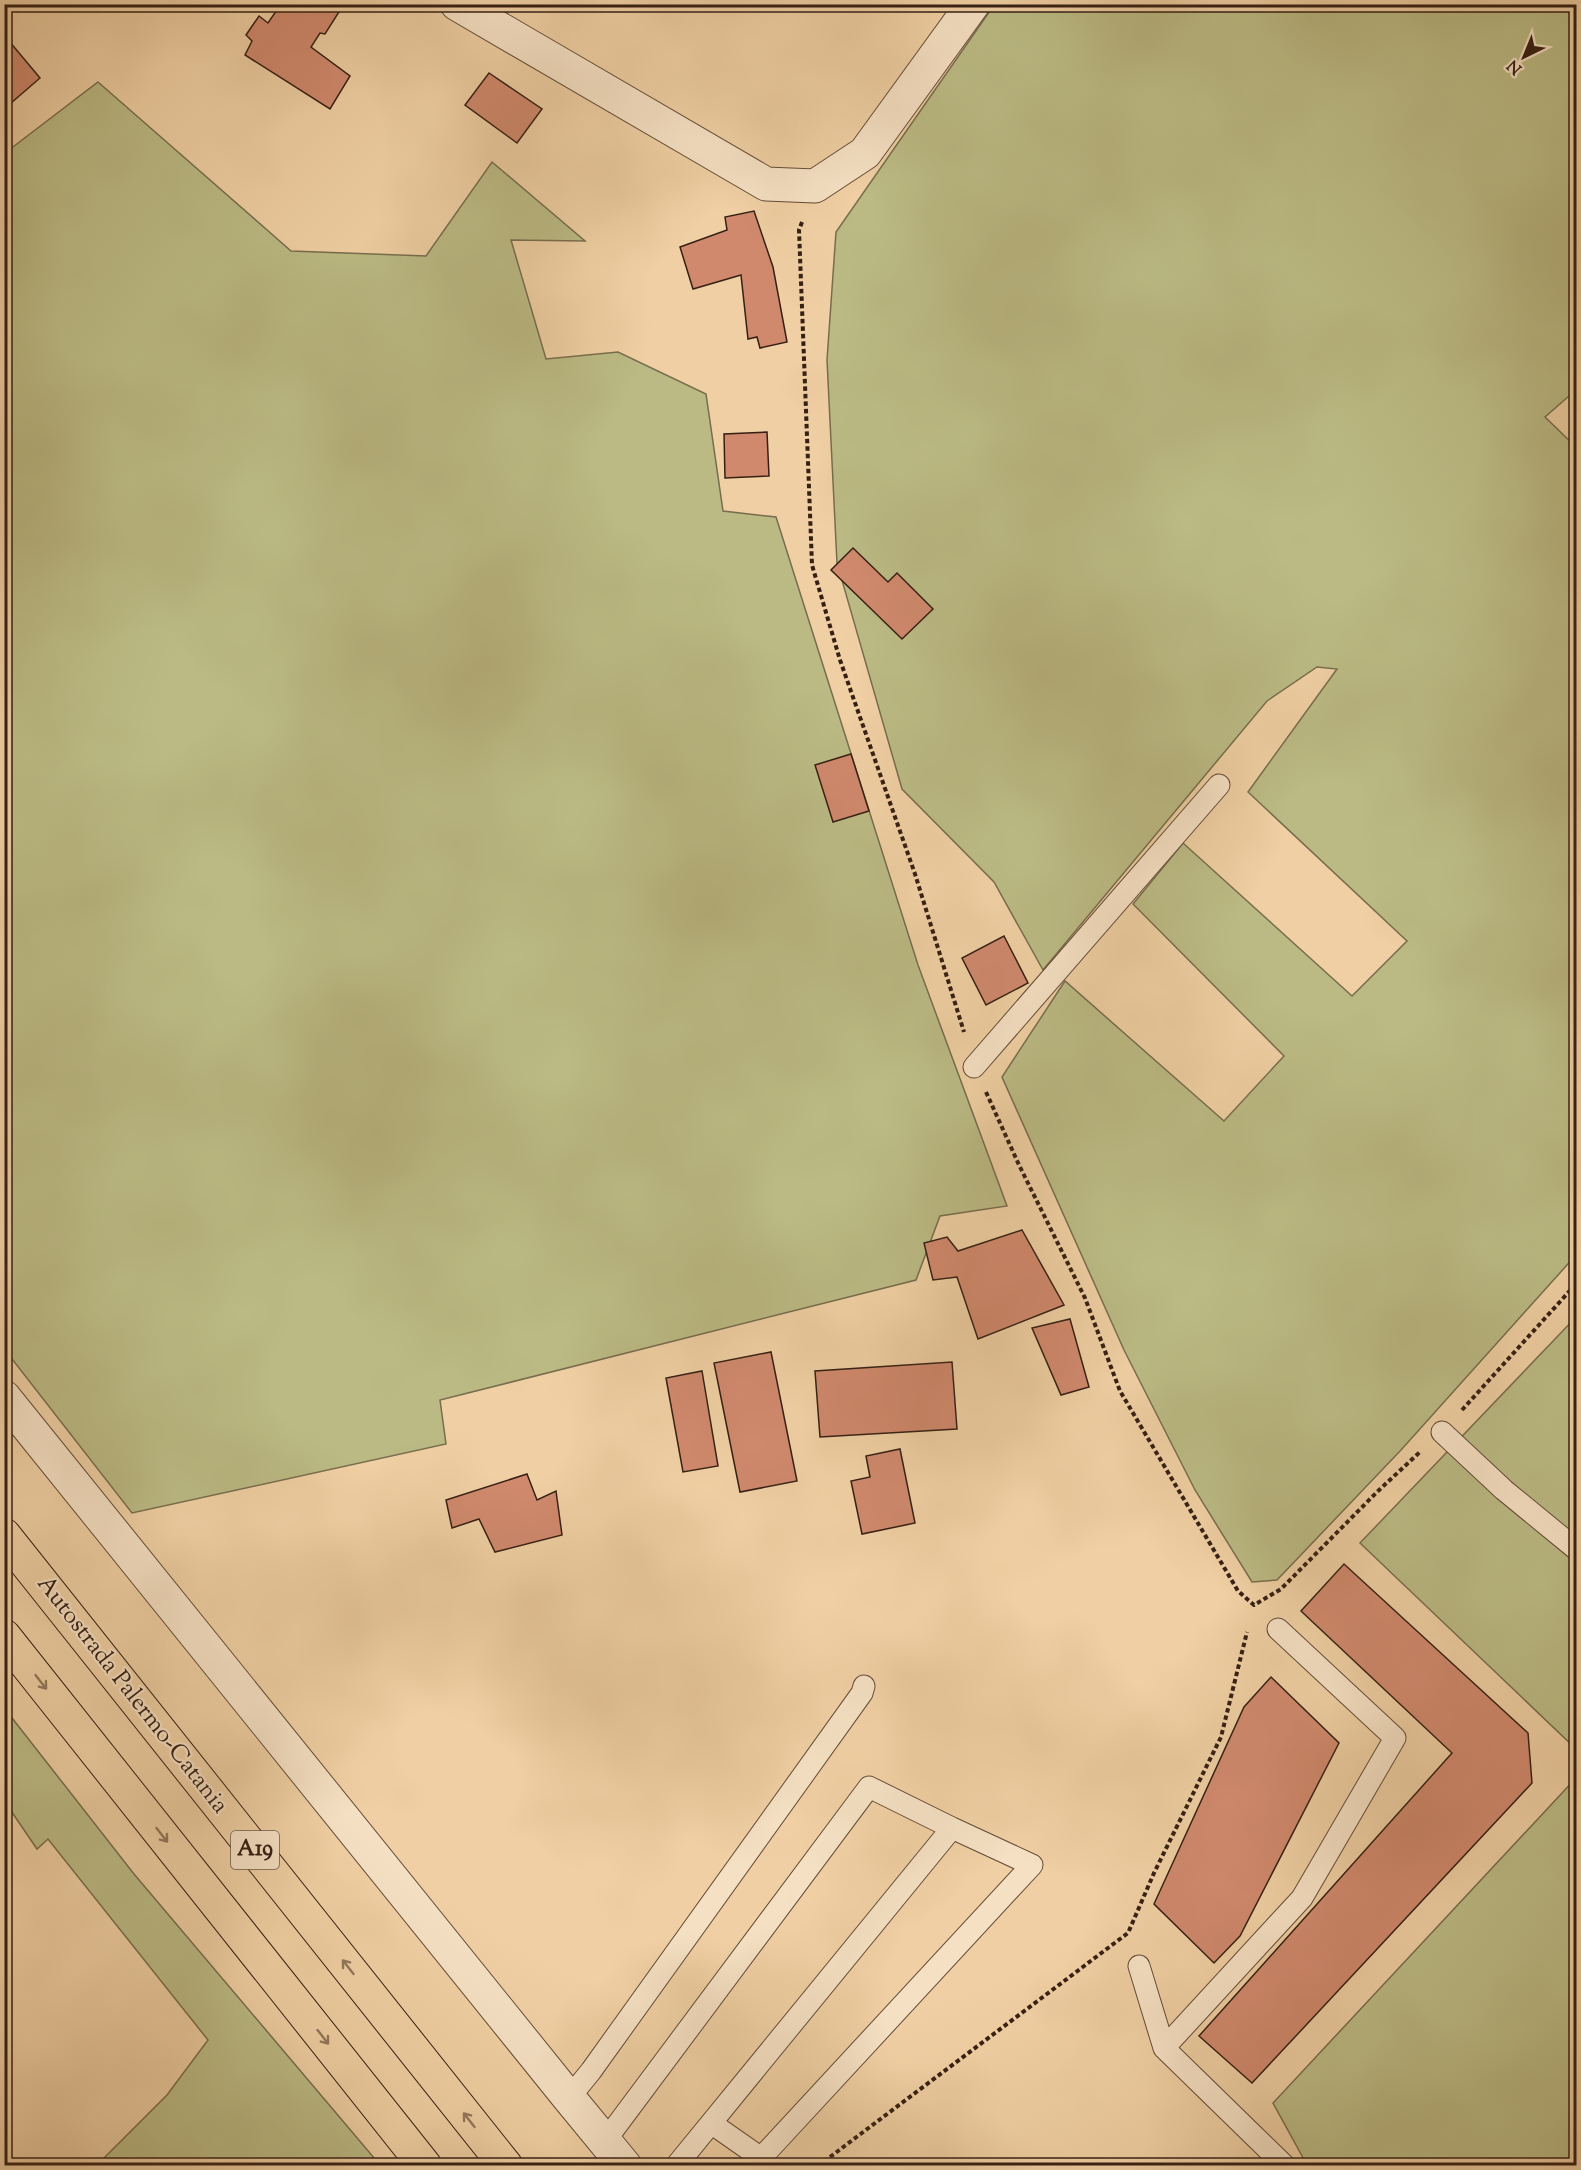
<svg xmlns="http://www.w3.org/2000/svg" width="1581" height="2170" viewBox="0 0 1581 2170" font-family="'Sorts Mill Goudy',serif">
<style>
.green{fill:#bbba84;stroke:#786d4c;stroke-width:1.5}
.building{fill:#d0896d;stroke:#362014;stroke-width:1.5}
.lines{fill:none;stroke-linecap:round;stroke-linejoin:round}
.lane-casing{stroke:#644c38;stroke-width:23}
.street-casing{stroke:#644c38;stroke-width:35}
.highway-casing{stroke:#362014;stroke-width:35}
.path{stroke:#362014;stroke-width:4;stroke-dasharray:4.5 3;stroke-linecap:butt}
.lane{stroke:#f5e0c3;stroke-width:21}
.street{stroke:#f5e0c3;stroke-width:33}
.highway{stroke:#efcfa3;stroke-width:33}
.oneway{stroke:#92785c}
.labels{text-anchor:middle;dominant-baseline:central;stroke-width:4.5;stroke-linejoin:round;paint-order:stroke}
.shield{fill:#f5e0c3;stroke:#6f5a48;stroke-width:1.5}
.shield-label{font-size:22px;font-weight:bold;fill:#362014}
.street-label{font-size:24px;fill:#362014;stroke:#f5e0c3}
</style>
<rect width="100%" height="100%" fill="#efcfa3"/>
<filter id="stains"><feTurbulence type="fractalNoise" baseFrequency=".00333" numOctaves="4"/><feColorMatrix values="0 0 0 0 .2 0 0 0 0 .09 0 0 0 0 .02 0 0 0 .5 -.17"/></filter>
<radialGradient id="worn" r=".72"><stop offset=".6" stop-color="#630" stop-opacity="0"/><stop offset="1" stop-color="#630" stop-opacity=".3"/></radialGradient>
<path class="green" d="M 994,5 L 1576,5 L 1576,390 L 1545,417 L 1576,447 L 1576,1255 L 1401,1450 L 1277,1580 L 1252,1582 L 1195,1490 L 1124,1350 L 1002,1077 L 1065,981 L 1224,1121 L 1284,1056 L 1133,904 L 1183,843 L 1352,996 L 1407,941 L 1248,792 L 1337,669 L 1317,667 L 1267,701 L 1043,970 L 994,882 L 902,789 L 837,563 L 827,360 L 836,232 Z
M 98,82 L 291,251 L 426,256 L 492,162 L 585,241 L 511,240 L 546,359 L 618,352 L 706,394 L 723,511 L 776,517 L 918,965 L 1007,1206 L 940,1216 L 916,1280 L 440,1400 L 446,1444 L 132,1513 L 5,1350 L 5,153 Z
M 1576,1317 L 1576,1749 L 1360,1543 Z
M 5,1709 L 134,1874 L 380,2165 L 97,2165 L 167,2095 L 208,2040 L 48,1839 L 37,1849 L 5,1802 Z
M 1576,1778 L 1576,2165 L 1307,2165 L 1273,2103 Z"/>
<path class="building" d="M 281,4 L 344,4 L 325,34 L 320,33 L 311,47 L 350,76 L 330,109 L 245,55 L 252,41 L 246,35 L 259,16 L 268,23 Z
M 4,35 L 40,78 L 4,109 Z
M 489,73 L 542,109 L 517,143 L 465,105 Z
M 754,211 L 773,267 L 787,342 L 760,348 L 757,337 L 748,339 L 741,275 L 693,289 L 680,247 L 727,230 L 725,217 Z
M 767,432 L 769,476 L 725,478 L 724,434 Z
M 853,548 L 888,582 L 897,573 L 933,609 L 902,639 L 831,570 Z
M 851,754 L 869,811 L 833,822 L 815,765 Z
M 1004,936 L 1028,983 L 986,1005 L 962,958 Z
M 1022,1230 L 1064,1305 L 978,1339 L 957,1277 L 933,1280 L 924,1243 L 947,1237 L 958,1251 Z
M 1070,1319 L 1089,1387 L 1061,1395 L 1032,1328 Z
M 771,1352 L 797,1481 L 740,1492 L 714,1363 Z
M 952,1362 L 957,1429 L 820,1437 L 815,1371 Z
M 702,1371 L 718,1466 L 683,1472 L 666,1378 Z
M 900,1449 L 915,1523 L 862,1534 L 851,1481 L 870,1477 L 866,1456 Z
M 527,1474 L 537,1500 L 556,1491 L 562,1535 L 495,1552 L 479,1519 L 452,1528 L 446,1500 Z
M 1344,1564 L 1528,1733 L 1532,1783 L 1252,2083 L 1199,2036 L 1452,1753 L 1301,1611 Z
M 1271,1677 L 1339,1743 L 1240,1936 L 1214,1963 L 1154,1904 L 1244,1707 Z"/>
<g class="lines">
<defs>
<path id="lane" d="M 974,1067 L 1219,785
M 1442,1432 L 1504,1490 L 1576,1549
M 1278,1629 L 1395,1738 L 1302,1898 L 1164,2048 L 1285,2166
M 1139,1966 L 1164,2048
M 569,2098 L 591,2071 L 862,1693 L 864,1686
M 711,2123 L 761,2158 L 1032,1865 L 952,1828
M 605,2141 L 869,1787 L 952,1828 L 676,2166"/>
<path id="street" d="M 457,4 L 766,184 L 815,186 L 865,153 L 973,4
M 4,1397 L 569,2098 L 625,2166"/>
<path id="highway" d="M 4,1535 L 506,2166
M 4,1636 L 425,2166"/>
</defs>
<use href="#lane" class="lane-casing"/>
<use href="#street" class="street-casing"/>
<use href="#highway" class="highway-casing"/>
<path class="path" d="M 802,222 L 799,230 L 812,565 L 840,660 L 915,874 L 964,1032
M 986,1092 L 1019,1165 L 1085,1298 L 1120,1391 L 1238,1591 L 1254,1605 L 1281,1589 L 1378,1491 L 1421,1451
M 1462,1410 L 1576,1284
M 818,2166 L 1128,1933 L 1154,1873 L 1221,1737 L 1247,1632"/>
<use href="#lane" class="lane"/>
<use href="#street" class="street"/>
<use href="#highway" class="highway"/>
</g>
<defs><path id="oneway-shaft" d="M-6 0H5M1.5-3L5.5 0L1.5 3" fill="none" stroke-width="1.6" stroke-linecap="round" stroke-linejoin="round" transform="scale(1.5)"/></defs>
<g class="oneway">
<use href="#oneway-shaft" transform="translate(41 1682) rotate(52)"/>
<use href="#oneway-shaft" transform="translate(162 1835) rotate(52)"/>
<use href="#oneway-shaft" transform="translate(348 1967) rotate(-128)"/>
<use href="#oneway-shaft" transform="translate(323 2037) rotate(52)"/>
<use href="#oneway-shaft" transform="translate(469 2120) rotate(-128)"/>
</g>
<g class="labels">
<rect class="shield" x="231" y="1831" width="48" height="38" rx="4.5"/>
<g class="shield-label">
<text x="255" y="1850">A19</text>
</g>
<g class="street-label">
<text transform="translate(132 1695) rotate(52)">Autostrada Palermo-Catania</text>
</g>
</g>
<rect width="1581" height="2170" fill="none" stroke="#efcfa3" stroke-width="24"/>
<rect x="6" y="6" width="1569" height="2158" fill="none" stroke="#362014" stroke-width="3"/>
<rect x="12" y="12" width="1557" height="2146" fill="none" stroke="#362014" stroke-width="1.5"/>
<g transform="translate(1524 57) rotate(223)" stroke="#f5e0c3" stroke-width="4.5" paint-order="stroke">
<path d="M0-4.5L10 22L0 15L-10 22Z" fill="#362014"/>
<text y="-9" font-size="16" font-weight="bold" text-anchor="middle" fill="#362014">N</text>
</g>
<rect width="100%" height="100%" filter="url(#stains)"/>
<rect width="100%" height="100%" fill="url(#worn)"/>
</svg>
